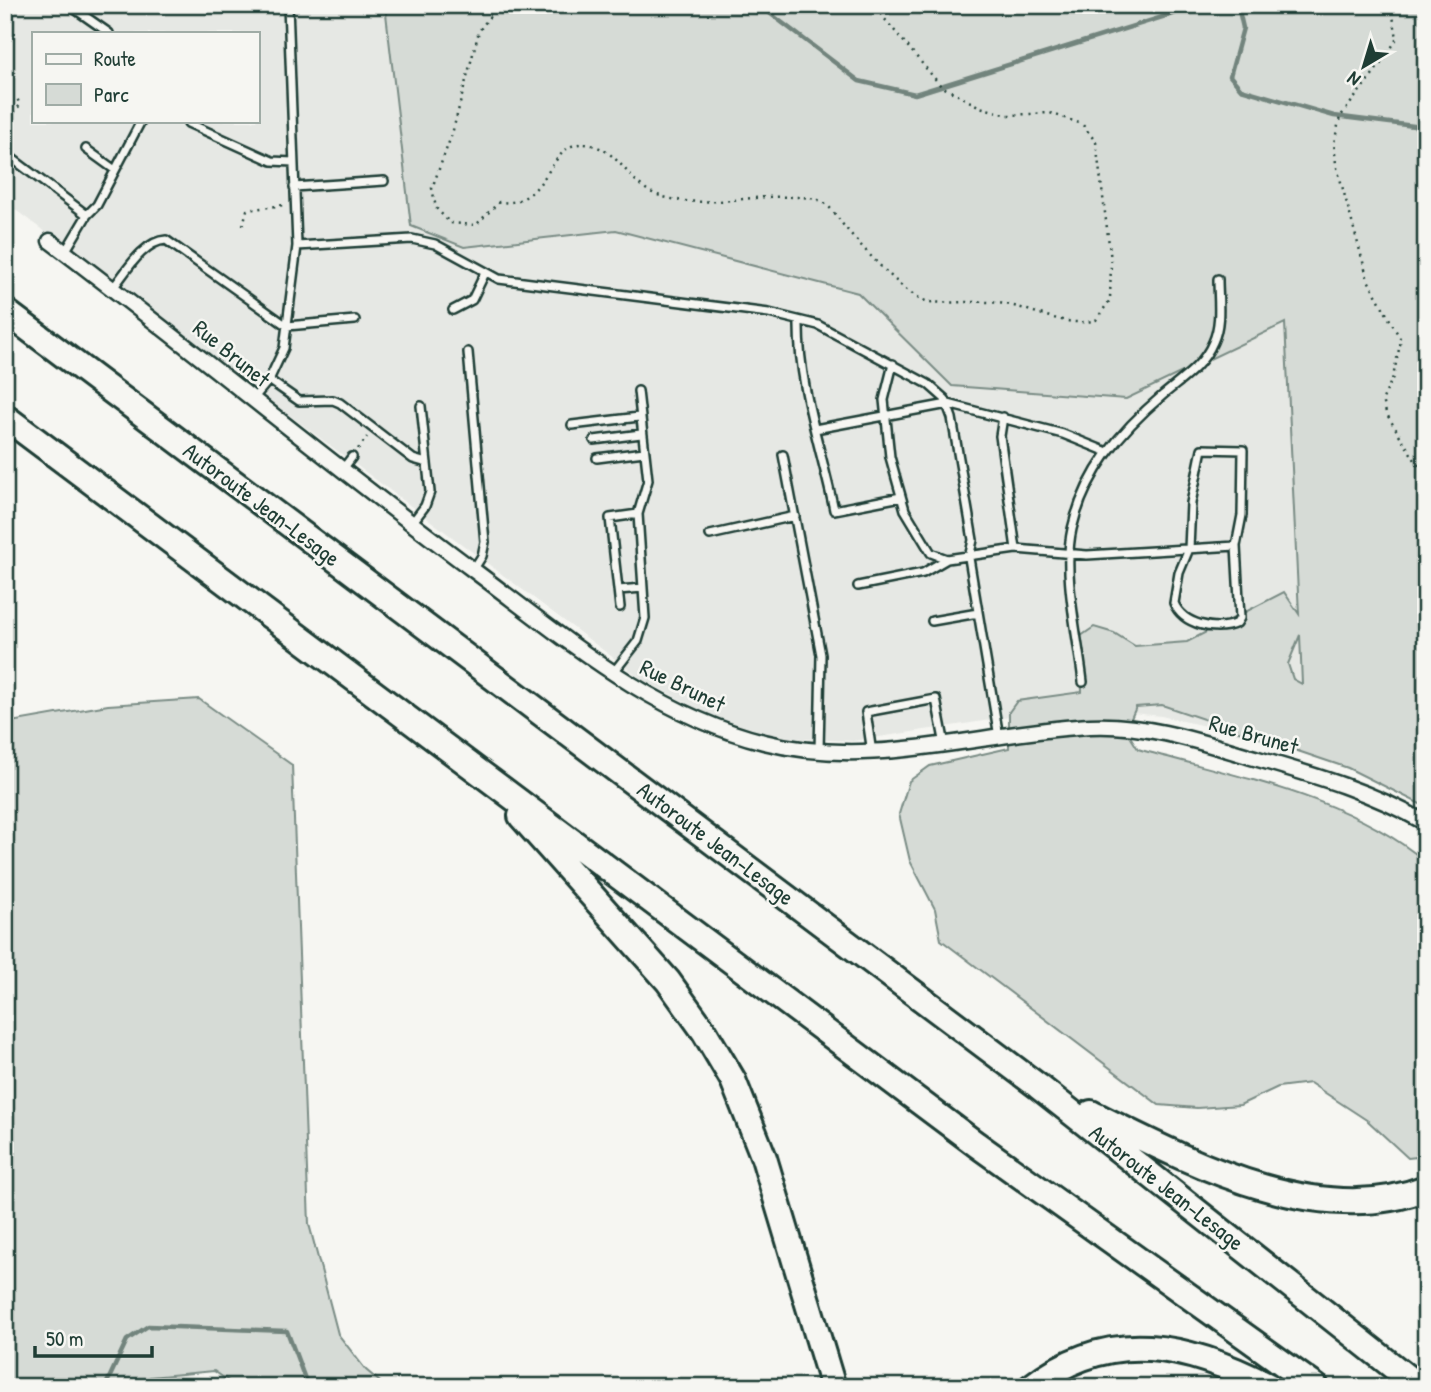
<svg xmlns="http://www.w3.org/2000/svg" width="1431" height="1392" viewBox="0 0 1431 1392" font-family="'Patrick Hand',sans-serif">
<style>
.built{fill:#e6e8e4;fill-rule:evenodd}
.green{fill:#d6dbd6;stroke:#7a8c85;stroke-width:2;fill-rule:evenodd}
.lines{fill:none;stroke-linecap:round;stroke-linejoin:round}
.stream{stroke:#72847d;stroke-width:4.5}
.lane-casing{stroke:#1f3d34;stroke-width:12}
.street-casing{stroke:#1f3d34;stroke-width:19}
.highway-casing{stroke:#1f3d34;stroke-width:30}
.path{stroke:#1f3d34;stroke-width:2.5;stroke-dasharray:2 5;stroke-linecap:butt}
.lane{stroke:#f6f6f2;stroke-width:7}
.street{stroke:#f6f6f2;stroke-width:14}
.highway{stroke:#f6f6f2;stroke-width:24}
.labels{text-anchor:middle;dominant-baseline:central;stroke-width:5;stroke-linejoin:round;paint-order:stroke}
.street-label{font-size:23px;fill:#1f3d34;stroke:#f6f6f2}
</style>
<rect width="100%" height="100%" fill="#f6f6f2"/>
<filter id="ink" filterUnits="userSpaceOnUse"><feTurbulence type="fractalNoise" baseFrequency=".0143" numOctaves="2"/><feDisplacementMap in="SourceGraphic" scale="14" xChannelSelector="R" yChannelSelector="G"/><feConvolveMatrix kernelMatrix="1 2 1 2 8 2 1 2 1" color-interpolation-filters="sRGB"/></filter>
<g filter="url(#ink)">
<path class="built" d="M 5,5 L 385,5 L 411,226 L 464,247 L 616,230 L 858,293 L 952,386 L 1126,399 L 1285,322 L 1306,749 L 1161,716 L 1076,707 L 853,741 L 783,738 L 714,717 L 643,680 L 5,202 ZM 33,33 L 257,33 L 257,121 L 33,121 Z"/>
<path class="green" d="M 385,5 L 1426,5 L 1426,807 L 1348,768 L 1162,705 L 1136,707 L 1126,730 L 1138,749 C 1236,777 1346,795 1426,862 L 1426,1156 L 1408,1158 L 1368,1121 L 1310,1083 L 1278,1087 L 1240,1105 L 1197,1108 L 1159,1105 L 941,940 L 935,909 L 910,861 L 899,814 L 909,781 L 930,766 L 1009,748 L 1009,712 L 1017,701 L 1082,692 L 1081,636 L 1094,627 L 1114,633 L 1135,646 L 1187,642 L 1284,592 L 1299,614 L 1285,323 L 1126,399 L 952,386 L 858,293 L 616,230 L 464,247 L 411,226 ZM 1300,635 L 1302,684 L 1293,679 L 1288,664 Z
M 199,699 L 292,765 L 309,1224 L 338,1334 L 366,1370 L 386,1387 L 237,1387 L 214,1371 L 150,1377 L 142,1387 L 5,1387 L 5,723 L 108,705 Z"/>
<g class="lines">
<path class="stream" d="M 759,5 L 859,81 L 915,94 L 1201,5
M 1230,5 L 1238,6 L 1243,28 L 1230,76 L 1241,89 L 1334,116 L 1414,126 L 1426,133
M 1426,67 L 1426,72
M 105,1387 L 127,1340 L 148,1326 L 287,1331 L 308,1387"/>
<defs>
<path id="lane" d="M 69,5 L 109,33
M 188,123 L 272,161 L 293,162
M 86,149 L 115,170
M 5,153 L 87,215 L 65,252
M 294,187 L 384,181
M 87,215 L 97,205 L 141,121
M 297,246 L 412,239 L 435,244 L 499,279 L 769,313 L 818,325 L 928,384 L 945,399 L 952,418 L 973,540 L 969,558 L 999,737
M 113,288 C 126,272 143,241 166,240 L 287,326 L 355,320
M 453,310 L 472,300 L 485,273
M 799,321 C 798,386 821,447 834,510 L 901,497
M 468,352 L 485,542 L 482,556 L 473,570
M 893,364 L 884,400 L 890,457 L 905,510 L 931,553 L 947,559 L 1016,549 L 1087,555 L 1236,546
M 269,380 L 284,348 L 297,246 L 288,5
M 253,399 L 269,380 L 299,401 L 333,400 L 340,403 L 413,459 L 427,463
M 1003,417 L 1000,436 L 1016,549
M 572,425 L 639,417
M 815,429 L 948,404 L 1063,434 L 1105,451
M 594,440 L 641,434
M 1202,449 L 1243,450 L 1242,515 L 1236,546 L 1240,618 L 1237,623 C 1216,632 1183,625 1174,603 L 1179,573 L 1189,549 L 1191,503 Z
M 783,455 L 821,655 L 819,751
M 597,458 L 644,452
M 342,470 L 352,457
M 412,523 L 425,506 L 430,492 L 421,406
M 710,535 L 795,516
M 858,586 L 923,573 L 947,559
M 618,590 L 643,588
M 620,607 L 610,518 L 638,514
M 932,621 L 978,613
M 613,673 L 638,641 L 645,618 L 638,514 L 648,480 L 638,391
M 1083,682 C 1078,636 1062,573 1072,529 C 1085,473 1120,431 1163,395 C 1182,379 1203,366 1213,342 C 1222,323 1218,299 1218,279
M 872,753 L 866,712 L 936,699 L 945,745"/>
<path id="street" d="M 50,241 C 194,350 332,465 476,572 C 567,640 652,714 764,742 C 873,770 980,732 1090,726 C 1147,723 1204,743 1258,759 C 1317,776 1372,792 1426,823"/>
<path id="highway" d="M 5,311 L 1038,1086 L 1419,1387
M 5,417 L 976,1144 L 1316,1387
M 521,816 L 668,981 L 704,1031 L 733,1080 L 764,1158 L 833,1387
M 1091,1113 C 1186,1160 1318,1231 1426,1188
M 1031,1387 C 1110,1325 1189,1345 1270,1387"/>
</defs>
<use href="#lane" class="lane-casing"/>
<use href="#street" class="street-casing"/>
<use href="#highway" class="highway-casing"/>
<path class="path" d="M 498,5 L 479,31 L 452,134 L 432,188 L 436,208 L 450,223 L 476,225 L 499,202 C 549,208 548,141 584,144 C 618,146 627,183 655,194 C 698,211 748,194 792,197 C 800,197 810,197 818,200 C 831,205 835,215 844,226 C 861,246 882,269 903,287 C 909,292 922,301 930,302 C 953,304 976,300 999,303 C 1031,307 1065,329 1096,320 L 1110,300 L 1111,260 L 1096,142 L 1082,124 L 1050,113 L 1008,115 L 980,107 L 941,86 L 873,5
M 1391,5 L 1397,38 L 1386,57 L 1340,117 L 1334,143 L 1336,164 L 1368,280 L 1401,340 L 1393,377 L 1383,399 L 1386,413 L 1426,478
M 5,124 L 20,105 L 17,98
M 243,225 L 247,210 L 284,205
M 358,449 L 367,437"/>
<use href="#lane" class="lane"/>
<use href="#street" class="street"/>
<use href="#highway" class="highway"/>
</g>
</g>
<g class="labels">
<g class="street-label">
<text transform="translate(232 353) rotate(39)">Rue Brunet</text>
<text transform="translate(262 504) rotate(37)">Autoroute Jean-Lesage</text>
<text transform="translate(683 685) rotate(26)">Rue Brunet</text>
<text transform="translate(1254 734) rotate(16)">Rue Brunet</text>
<text transform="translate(716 843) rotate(37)">Autoroute Jean-Lesage</text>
<text transform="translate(1167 1187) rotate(38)">Autoroute Jean-Lesage</text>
</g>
</g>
<rect width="1431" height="1392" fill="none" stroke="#f6f6f2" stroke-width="28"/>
<rect x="14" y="14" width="1403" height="1364" fill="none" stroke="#1f3d34" stroke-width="2.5" filter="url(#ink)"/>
<rect x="32" y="32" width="228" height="91" fill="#f6f6f2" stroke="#a0aca6" stroke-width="2"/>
<rect x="46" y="54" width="35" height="10" fill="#f6f6f2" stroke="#a0aca6" stroke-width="2"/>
<text x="94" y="66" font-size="21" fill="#1f3d34">Route</text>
<rect x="46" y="84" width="35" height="21" fill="#d6dbd6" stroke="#a0aca6" stroke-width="2"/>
<text x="94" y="102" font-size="21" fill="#1f3d34">Parc</text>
<g transform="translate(1364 66) rotate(218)" stroke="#f6f6f2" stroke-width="5" paint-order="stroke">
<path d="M0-5L12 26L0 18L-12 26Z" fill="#1f3d34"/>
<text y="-10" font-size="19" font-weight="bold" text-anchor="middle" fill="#1f3d34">N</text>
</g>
<path d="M35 1346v10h117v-10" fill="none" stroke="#1f3d34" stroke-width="3.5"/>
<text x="46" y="1346" font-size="21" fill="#1f3d34" stroke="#f6f6f2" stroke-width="5" paint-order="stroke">50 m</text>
</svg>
